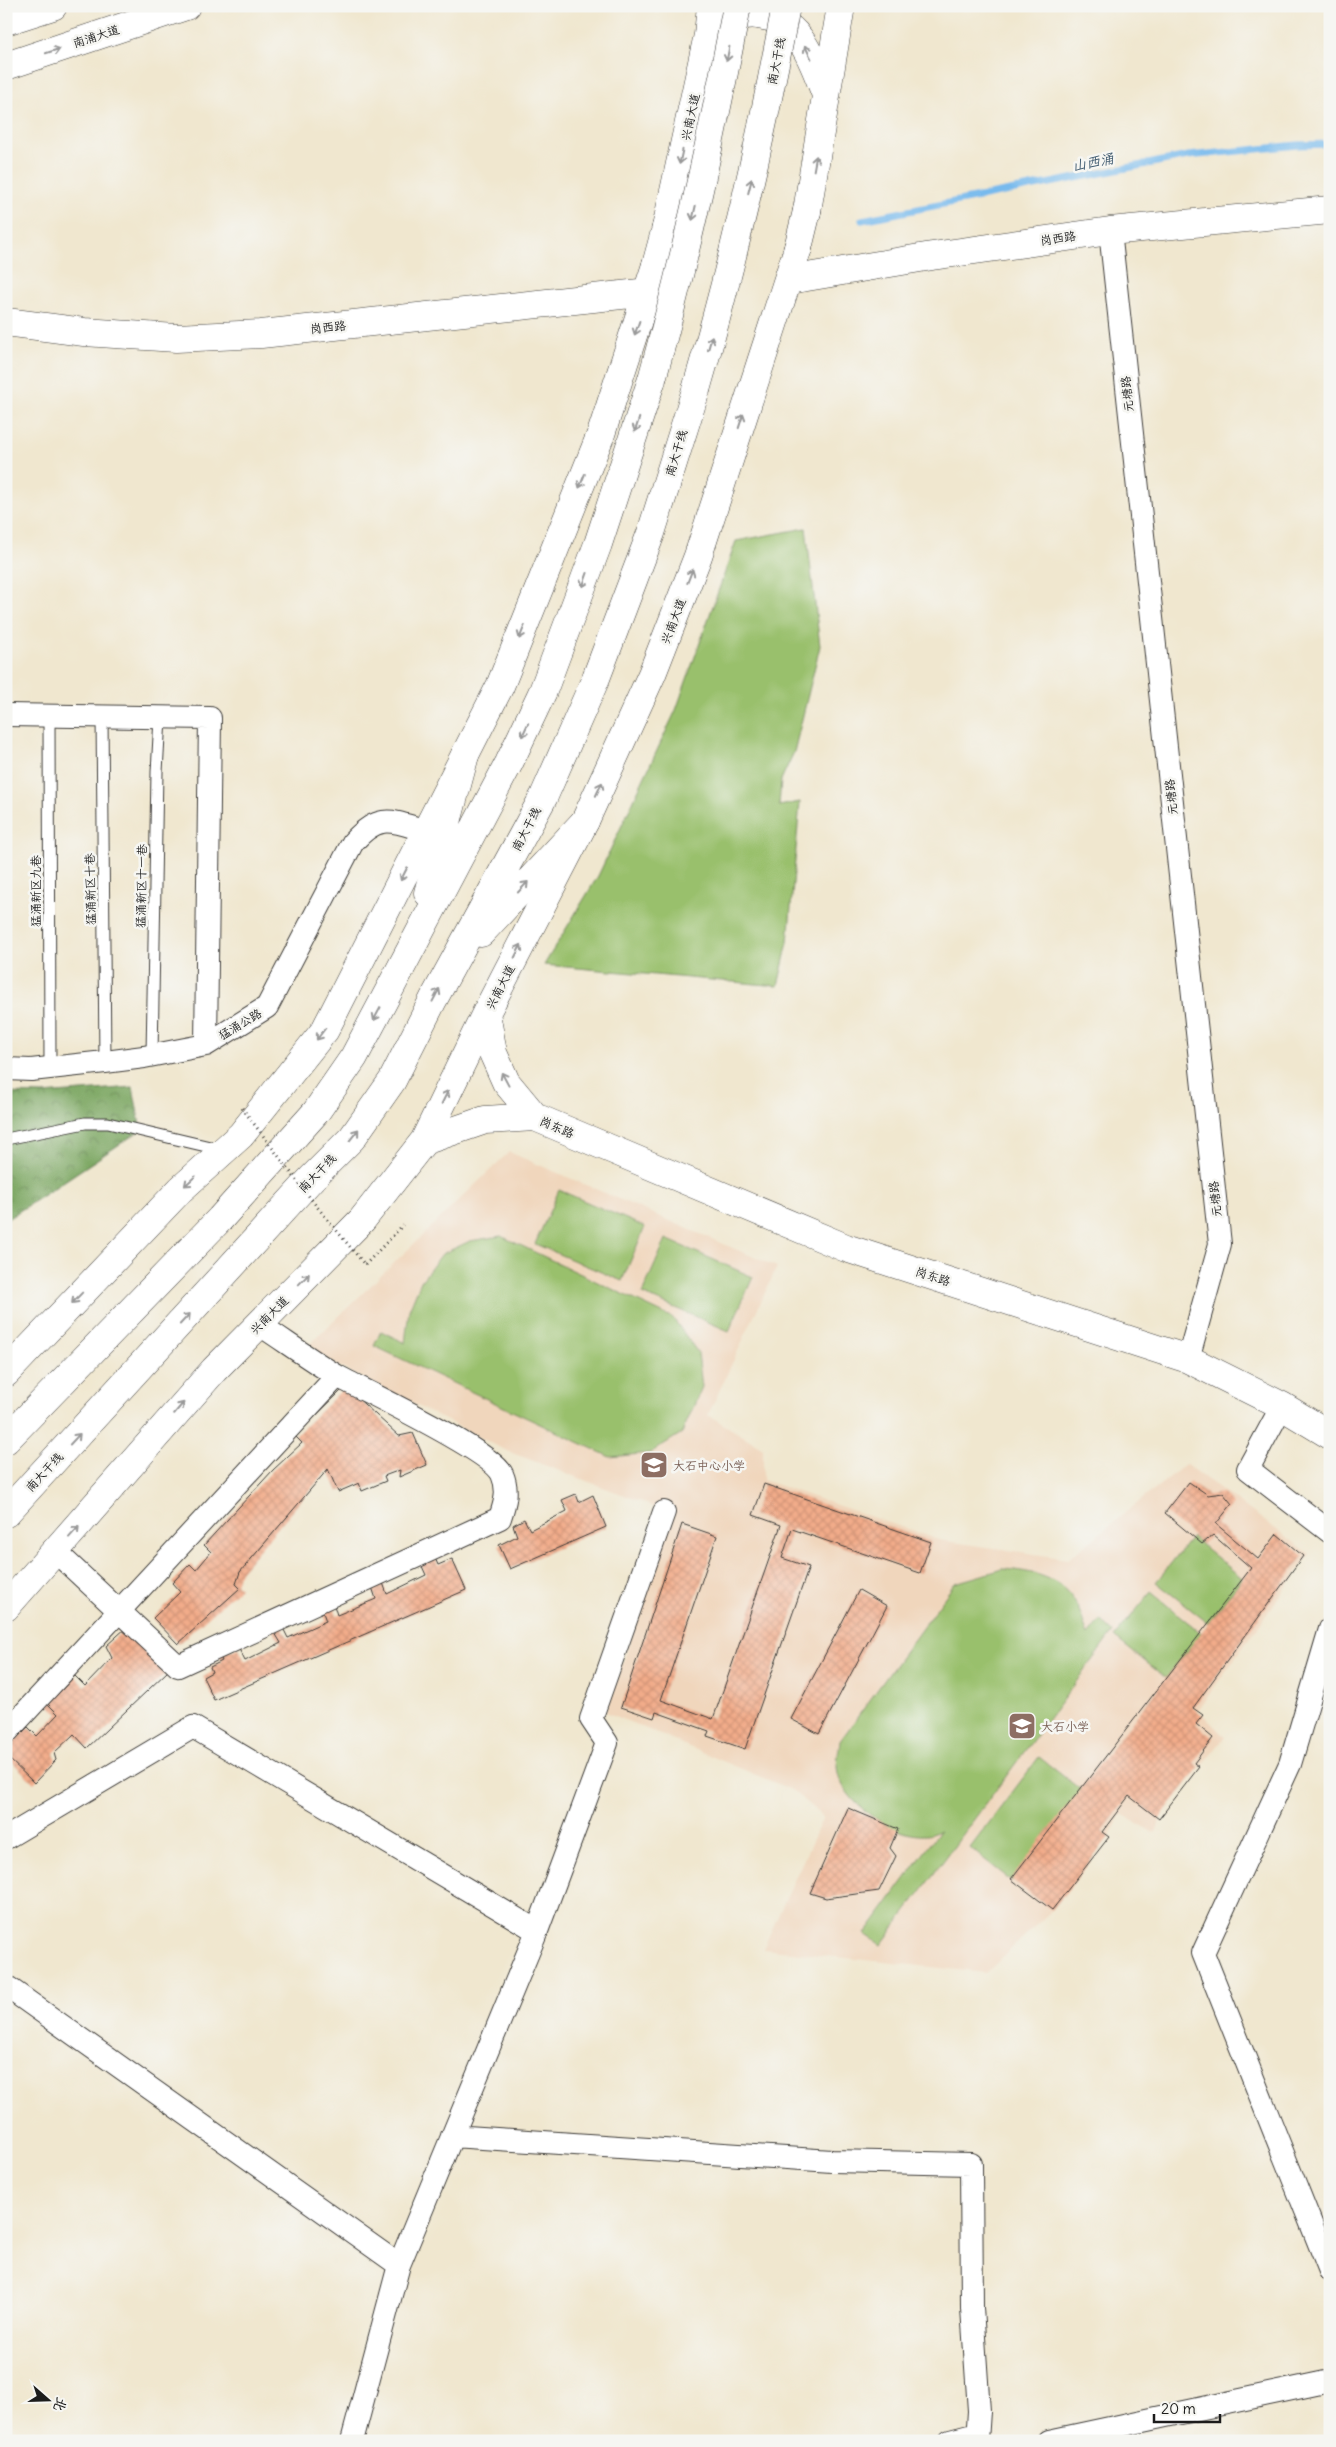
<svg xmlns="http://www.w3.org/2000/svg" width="1336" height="2447" viewBox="0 0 1336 2447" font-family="Delius,'LXGW WenKai TC',sans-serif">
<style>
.built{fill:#f0d6bc}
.grass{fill:#99c06c;stroke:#5a6e44}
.forest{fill:url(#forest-crowns);stroke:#4b613e}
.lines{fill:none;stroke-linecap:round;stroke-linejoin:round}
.stream{stroke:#77baed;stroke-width:7}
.building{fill:url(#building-cross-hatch)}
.lane-casing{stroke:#3c3a37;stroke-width:13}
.street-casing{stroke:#3c3a37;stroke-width:24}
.secondary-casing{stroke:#3c3a37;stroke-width:29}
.primary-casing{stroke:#3c3a37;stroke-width:29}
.highway-casing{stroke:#3c3a37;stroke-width:29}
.path{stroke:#3c3a37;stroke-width:3;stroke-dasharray:1 4;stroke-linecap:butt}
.lane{stroke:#fff;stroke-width:11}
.street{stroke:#fff;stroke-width:22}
.secondary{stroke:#fff;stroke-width:28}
.primary{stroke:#fff;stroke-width:28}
.highway{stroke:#fff;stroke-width:28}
.highway-bridge-casing{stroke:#3c3a37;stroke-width:29;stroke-linecap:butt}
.path-bridge{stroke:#3c3a37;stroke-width:3;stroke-dasharray:1 4;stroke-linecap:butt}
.highway-bridge{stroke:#fff;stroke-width:28}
.oneway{stroke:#999}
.labels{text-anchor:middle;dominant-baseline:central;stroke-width:5;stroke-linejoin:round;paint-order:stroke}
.street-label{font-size:12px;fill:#1c1c1c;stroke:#f6f6f2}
.education-label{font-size:12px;fill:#785e54;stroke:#f6f6f2;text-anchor:start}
.water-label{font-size:14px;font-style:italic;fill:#405b70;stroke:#f6f6f2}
</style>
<defs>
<pattern id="forest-crowns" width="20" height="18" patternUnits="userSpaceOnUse" patternTransform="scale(1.25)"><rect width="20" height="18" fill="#7aa660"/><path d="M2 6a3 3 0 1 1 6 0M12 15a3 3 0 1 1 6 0" fill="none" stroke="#63864e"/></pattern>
<pattern id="building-cross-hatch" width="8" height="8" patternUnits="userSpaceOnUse" patternTransform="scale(1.25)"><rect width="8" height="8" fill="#f2ac8a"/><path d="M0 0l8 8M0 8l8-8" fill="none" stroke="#cf9376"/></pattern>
</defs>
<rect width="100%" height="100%" fill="#f6f6f2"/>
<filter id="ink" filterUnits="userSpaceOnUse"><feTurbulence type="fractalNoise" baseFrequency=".02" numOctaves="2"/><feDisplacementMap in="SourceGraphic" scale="10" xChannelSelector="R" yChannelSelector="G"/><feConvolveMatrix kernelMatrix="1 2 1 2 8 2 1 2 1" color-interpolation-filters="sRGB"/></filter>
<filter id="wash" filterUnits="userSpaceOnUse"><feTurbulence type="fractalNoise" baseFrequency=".0096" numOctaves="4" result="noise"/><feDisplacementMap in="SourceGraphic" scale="20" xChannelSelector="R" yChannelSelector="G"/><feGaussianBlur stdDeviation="1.12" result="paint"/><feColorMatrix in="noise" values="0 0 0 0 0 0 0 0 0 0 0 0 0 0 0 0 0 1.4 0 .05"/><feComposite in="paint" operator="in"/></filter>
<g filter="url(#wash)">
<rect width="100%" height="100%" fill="#f0e7cf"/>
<path class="built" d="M 509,1152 L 777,1267 L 708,1415 L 763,1448 L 763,1480 L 939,1540 L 1068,1559 L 1186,1464 L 1310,1554 L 1198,1710 L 1225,1737 L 1159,1819 L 1155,1833 L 1122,1814 L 1109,1837 L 1052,1910 L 986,1973 L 763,1949 L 823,1817 L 792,1790 L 606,1712 L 673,1516 L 640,1501 L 507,1451 L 305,1349 Z"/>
<path class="grass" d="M 806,528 L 820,646 L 794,752 L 781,780 L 779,806 L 800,802 L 788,942 L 778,986 L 544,965 L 598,876 L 676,710 L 736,541 Z
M 559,1190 L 645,1227 L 622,1281 L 535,1244 Z
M 501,1236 L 673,1318 L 698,1353 L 702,1387 L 682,1433 L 650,1453 L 610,1457 L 374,1346 L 381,1331 L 405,1343 L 409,1310 L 421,1281 L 442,1254 L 470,1241 Z
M 666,1239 L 753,1277 L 729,1331 L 642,1294 Z
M 1192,1537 L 1242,1578 L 1208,1623 L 1156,1582 Z
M 1003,1569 C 1032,1571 1063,1577 1077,1606 C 1082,1615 1084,1626 1088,1635 L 1100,1620 L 1113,1632 L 881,1945 L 865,1934 L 940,1831 C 936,1832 930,1835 926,1835 C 894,1838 839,1801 837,1767 C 837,1759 839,1749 840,1741 L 955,1583 Z
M 1151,1592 L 1201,1633 L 1166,1678 L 1114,1637 Z
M 1039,1757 L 1081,1790 L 1012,1881 L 970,1848 Z"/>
<path class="forest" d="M 133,1087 L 141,1130 L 6,1220 L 6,1093 L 43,1094 Z"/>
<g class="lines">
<path class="stream" d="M 862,220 L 1188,156 L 1298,145 L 1330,144"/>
</g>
<g id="blocks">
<path class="building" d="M 343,1389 L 353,1394 L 399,1436 L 413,1433 L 427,1465 L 399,1477 L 400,1470 L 384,1476 L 386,1481 L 362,1491 L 359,1483 L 338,1492 L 328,1469 L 240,1572 L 236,1584 L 240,1588 L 178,1644 L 153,1618 L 180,1592 L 172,1583 L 190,1564 L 196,1570 L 211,1552 L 204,1545 L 273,1470 L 302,1443 L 295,1436 Z
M 1189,1482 L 1208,1495 L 1223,1493 L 1232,1504 L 1216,1524 L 1258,1559 L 1277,1534 L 1303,1556 L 1193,1708 L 1203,1715 L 1196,1724 L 1213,1738 L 1194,1763 L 1199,1767 L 1159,1819 L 1129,1796 L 1102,1832 L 1109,1837 L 1052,1910 L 1011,1879 L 1251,1568 L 1213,1535 L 1202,1544 L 1165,1513 Z
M 764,1484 L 931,1542 L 920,1573 L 792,1529 L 782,1558 L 809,1567 L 745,1749 L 707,1736 L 709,1731 L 656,1712 L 654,1718 L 621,1707 L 682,1524 L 717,1536 L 661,1700 L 713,1719 L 781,1525 L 753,1515 Z
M 576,1494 L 579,1502 L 593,1495 L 606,1527 L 510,1569 L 499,1545 L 517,1536 L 513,1525 L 524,1519 L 530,1530 L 567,1511 L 562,1500 Z
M 435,1558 L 438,1565 L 452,1559 L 466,1590 L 214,1700 L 203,1677 L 212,1672 L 210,1667 L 222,1661 L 218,1652 L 239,1649 L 245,1661 L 281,1643 L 272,1628 L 281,1624 L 288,1638 L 326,1621 L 321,1607 L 333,1602 L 337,1615 L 376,1599 L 371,1584 L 382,1580 L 387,1594 L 426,1575 L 421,1564 Z
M 859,1590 L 887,1606 L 819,1734 L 791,1719 Z
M 127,1627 L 168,1671 L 87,1748 L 74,1734 L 54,1753 L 56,1760 L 34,1783 L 6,1756 L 6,1749 L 28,1727 L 37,1736 L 58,1714 L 48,1704 L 75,1676 L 85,1686 L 112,1658 L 106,1646 Z
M 848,1808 L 898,1829 L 890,1848 L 896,1856 L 879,1891 L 826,1898 L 810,1893 Z"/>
</g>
</g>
<g filter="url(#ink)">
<use href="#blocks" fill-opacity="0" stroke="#3c3a37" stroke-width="1"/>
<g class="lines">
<defs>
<path id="lane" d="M 49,714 L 50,1068
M 102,715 L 105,1062
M 152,1055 L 157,772 L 160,718
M 6,1139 L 85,1123 L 108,1123 L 223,1150"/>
<path id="street" d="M 1110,231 L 1220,1244 L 1188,1359
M 6,715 L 210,718 L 206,1045
M 6,1069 L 31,1070 L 105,1062 L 144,1057 L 206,1045 L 267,1007 L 353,842 C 380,812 392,821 426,831
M 1282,1406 L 1248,1469 L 1330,1532
M 56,1552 L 178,1666 L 500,1518 C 505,1503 509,1490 502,1474 C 490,1450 369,1393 339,1377 C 312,1361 286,1342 260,1325
M 1330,1629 L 1290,1764 L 1203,1953 L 1330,2271
M 6,1733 L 337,1376
M 6,1838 L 193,1727 L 537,1931
M 6,1986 L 399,2265
M 452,2136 L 832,2161 L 971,2164 L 972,2308 L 979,2411 L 977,2441
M 352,2441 L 399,2265 L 537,1931 L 607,1743 L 591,1719 L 664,1512
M 950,2441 L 977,2434
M 1049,2441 L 1330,2381"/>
<path id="secondary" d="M 6,21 L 53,6
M 715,29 C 727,19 743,13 758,15 C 801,19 812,60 826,95
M 6,66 L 186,6
M 807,211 L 841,6
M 666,228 L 708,35 L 711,6
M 789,280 L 932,256 L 1110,231 L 1330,210
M 6,322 L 84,332 L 176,338 L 261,334 L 649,292
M 486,1013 L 493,1053 L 506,1082 L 535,1117
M 424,1141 L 485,1120 L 535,1117 L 846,1248 L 1188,1359 L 1282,1406 L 1330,1435
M 6,1373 L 181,1189 L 241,1135 L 325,1030 L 500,686 L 601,434 L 656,265
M 6,1607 L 214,1370 L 362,1220 L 424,1141 L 486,1013 L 585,821 L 652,674 L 698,556 L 798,248"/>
<path id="primary" d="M 798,248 L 807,211
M 656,265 L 666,228"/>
<path id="highway" d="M 428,893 L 465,755
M 481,933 L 585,821
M 6,1440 L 220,1219 L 316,1112 L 354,1057 L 509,763 L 543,691 L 598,544 L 652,379
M 6,1513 L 312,1178 L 352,1138 L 392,1081 L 433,1000 L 544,796 L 596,678 L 651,533 L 696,390"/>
</defs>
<use href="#lane" class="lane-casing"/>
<use href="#street" class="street-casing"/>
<use href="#secondary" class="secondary-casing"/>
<use href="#primary" class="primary-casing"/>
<use href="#highway" class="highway-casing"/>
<path class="path" d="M 365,1265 L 403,1225"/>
<use href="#lane" class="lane"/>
<use href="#street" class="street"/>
<use href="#secondary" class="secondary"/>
<use href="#primary" class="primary"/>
<use href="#highway" class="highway"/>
<defs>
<path id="highway-bridge" d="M 652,379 C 686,256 713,132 737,6
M 696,390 C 733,263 762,136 786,6"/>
</defs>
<use href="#highway-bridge" class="highway-bridge-casing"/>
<path class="path-bridge" d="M 242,1108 L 314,1203 L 365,1265"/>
<use href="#highway-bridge" class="highway-bridge"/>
</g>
<defs><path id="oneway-shaft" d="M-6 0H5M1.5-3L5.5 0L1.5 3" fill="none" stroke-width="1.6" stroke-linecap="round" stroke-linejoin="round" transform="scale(1.25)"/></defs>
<g class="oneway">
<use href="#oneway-shaft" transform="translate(53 51) rotate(-18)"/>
<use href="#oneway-shaft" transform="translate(808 52) rotate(-117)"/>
<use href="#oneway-shaft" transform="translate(728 54) rotate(101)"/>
<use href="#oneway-shaft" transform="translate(681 157) rotate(102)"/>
<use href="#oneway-shaft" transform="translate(815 163) rotate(-80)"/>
<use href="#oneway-shaft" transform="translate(750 186) rotate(-76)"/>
<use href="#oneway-shaft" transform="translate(694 213) rotate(103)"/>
<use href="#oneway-shaft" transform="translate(637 328) rotate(109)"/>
<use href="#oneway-shaft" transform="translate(710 343) rotate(-74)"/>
<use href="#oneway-shaft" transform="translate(741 421) rotate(-72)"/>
<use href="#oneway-shaft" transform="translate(637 425) rotate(108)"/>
<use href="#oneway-shaft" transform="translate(582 481) rotate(112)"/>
<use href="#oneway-shaft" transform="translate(690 576) rotate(-69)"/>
<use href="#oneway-shaft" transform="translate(585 580) rotate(110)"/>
<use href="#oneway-shaft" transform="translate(522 632) rotate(112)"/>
<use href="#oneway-shaft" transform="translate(525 730) rotate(115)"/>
<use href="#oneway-shaft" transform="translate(599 789) rotate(-65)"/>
<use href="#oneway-shaft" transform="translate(404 874) rotate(117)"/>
<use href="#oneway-shaft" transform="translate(523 887) rotate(-47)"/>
<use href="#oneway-shaft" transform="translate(518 951) rotate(-63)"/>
<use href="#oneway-shaft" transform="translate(436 995) rotate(-62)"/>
<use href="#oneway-shaft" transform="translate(377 1014) rotate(118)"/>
<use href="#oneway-shaft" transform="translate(321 1034) rotate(127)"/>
<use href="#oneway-shaft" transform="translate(505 1079) rotate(-118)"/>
<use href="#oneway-shaft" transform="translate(445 1097) rotate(-64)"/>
<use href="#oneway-shaft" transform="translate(354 1135) rotate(-52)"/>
<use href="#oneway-shaft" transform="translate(190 1181) rotate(138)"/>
<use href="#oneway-shaft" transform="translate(304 1279) rotate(-46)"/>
<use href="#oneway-shaft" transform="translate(77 1298) rotate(134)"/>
<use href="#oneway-shaft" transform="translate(185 1319) rotate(-47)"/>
<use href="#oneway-shaft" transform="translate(179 1408) rotate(-50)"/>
<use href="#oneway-shaft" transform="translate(75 1439) rotate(-47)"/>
<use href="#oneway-shaft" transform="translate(74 1532) rotate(-48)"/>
</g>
</g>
<defs>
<symbol id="school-square" viewBox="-11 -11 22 22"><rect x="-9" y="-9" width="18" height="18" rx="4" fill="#8d6e63" stroke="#f6f6f2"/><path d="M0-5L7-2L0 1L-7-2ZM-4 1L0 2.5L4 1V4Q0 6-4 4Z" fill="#fff"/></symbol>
</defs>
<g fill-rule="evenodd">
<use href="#school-square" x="638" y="1449" width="32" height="32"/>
<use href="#school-square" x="1006" y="1710" width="32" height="32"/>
</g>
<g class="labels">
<g class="street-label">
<text transform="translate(96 36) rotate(-18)">南浦大道</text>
<text transform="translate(776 61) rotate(-79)">南大干线</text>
<text transform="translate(690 117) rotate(-78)">兴南大道</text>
<text transform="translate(1058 238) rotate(-8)">岗西路</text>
<text transform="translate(328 327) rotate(-6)">岗西路</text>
<text transform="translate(1127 394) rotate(-96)">元塘路</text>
<text transform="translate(676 453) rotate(-73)">南大干线</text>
<text transform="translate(673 621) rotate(-69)">兴南大道</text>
<text transform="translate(1171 797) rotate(-96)">元塘路</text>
<text transform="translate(526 829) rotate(-62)">南大干线</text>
<text transform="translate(141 886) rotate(-89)">猛涌新区十一巷</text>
<text transform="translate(90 889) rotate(-91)">猛涌新区十巷</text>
<text transform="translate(35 891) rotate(-90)">猛涌新区九巷</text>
<text transform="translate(500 987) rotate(-63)">兴南大道</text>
<text transform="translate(240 1024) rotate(-31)">猛涌公路</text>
<text transform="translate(557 1127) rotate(23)">岗东路</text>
<text transform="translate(317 1173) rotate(-46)">南大干线</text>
<text transform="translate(1215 1199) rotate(-96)">元塘路</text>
<text transform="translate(933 1276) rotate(18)">岗东路</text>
<text transform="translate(269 1315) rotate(-45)">兴南大道</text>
<text transform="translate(44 1472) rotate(-47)">南大干线</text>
</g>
<g class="education-label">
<text x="673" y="1465">大石中心小学</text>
<text x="1041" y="1726">大石小学</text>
</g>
<g class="water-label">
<text transform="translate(1093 162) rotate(-11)">山西涌</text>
</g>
</g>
<rect width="1336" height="2447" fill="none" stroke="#f6f6f2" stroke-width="25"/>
<g transform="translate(48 2400) rotate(110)" stroke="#f6f6f2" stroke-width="4" paint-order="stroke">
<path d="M0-4L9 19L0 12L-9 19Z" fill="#1c1c1c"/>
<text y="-8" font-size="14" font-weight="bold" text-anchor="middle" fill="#1c1c1c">北</text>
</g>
<path d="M1154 2414v8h66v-8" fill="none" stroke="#1c1c1c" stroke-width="2.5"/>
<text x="1161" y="2414" font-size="15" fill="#1c1c1c" stroke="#f6f6f2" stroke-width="4" paint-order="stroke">20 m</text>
</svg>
